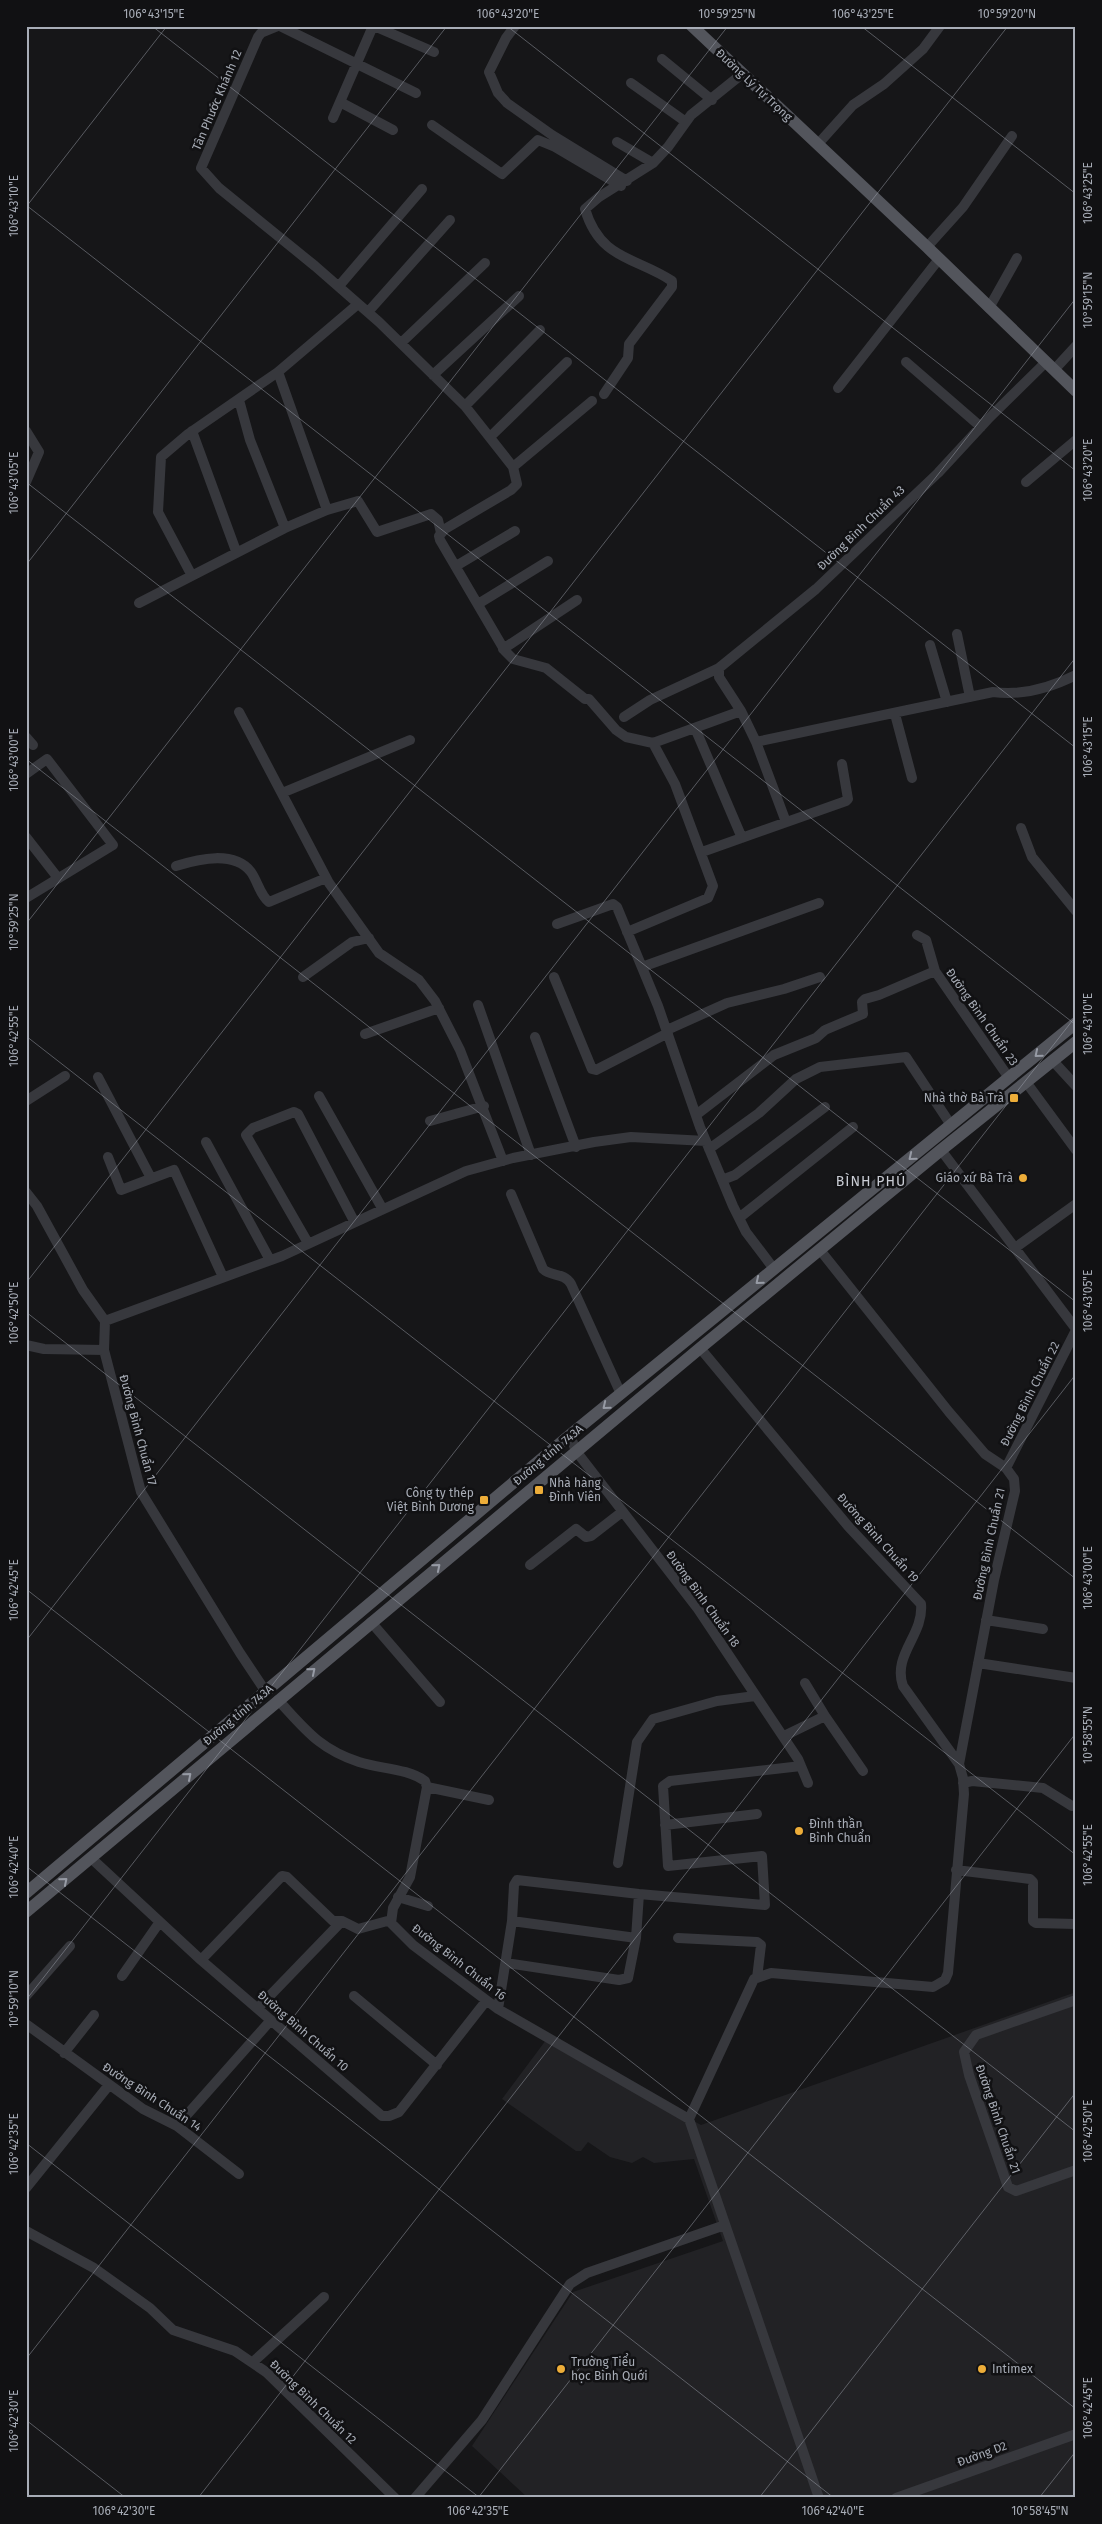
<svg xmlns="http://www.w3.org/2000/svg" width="1102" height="2524" viewBox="0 0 1102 2524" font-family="'Fira Sans',sans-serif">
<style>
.built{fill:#222225}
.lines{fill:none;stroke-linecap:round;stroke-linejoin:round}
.minor{stroke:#37383d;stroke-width:10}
.major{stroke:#53555c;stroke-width:12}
.oneway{stroke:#979ba5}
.ticks{fill:none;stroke:#a8adb7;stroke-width:1;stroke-opacity:0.45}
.poi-dot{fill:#edad39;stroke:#111113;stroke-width:2}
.labels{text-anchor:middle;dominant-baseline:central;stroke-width:5;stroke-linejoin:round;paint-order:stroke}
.street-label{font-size:12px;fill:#a8adb7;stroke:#111113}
.poi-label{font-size:12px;fill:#a8adb7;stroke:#111113;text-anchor:start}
.neighbourhood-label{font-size:14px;letter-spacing:1px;fill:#c9ccd4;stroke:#111113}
.neatline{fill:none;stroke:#a8adb7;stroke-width:2}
.ticks-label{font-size:12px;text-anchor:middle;fill:#a8adb7}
</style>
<rect width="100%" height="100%" fill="#161618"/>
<path class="built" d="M 1076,1992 L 1076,2498 L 528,2498 L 472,2446 L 573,2292 L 723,2241 L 694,2159 L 654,2163 L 643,2157 L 632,2163 L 610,2157 L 588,2142 L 581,2151 L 576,2151 L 502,2099 L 546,2040 L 701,2125 Z"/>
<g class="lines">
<path class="minor" d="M 278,26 L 261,33 L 258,37 L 201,168 L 219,188 L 315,266 L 379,322 L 465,406 L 513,467 L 517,484 L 511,490 L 445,529 L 439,536 L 440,540 L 505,651 L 513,659 L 546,668 L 585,699 L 589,699 L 616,730 L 626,737 L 653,743 L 675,784 L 713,886 L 708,898 L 627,932
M 280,26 L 416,93
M 374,26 L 434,52
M 515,26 L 506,38 L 489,72 L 498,93 L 507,103 L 552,135 L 627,181
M 662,59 L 712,100
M 631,83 L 686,122
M 340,102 L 393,130
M 333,118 L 373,26
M 432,125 L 502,174 L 538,140 L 555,147 L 621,186
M 617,142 L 653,163
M 818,144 L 853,105 L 884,84 L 923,49 L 940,26
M 927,247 L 963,207 L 1012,136
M 339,286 L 422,189
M 989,308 L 1017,258
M 368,312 L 450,220
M 401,343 L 485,263
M 906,362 L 981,427
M 1054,370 L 1076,346
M 278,372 L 327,510
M 433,375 L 519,296
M 838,388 L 939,259
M 604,394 L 628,358 L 629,344 L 672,287 L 672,281 C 636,257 600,260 585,209 L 599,197 L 653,163 L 668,147 L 691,115 L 742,74
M 239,400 L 250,440 L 285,528 L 327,510 L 358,501 L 377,532 L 431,514 L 438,520 L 441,533
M 465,406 L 540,330
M 26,431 L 39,452 L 26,482
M 192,431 L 236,551
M 490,437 L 567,362
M 513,467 L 592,401
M 1026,482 L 1076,440
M 456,566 L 515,531
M 191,574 L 158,512 L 161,457 L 188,434 L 278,372 L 358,304
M 139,603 L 285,528
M 478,604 L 548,561
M 957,634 L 970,697
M 930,645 L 947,702
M 503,649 L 577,600
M 741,711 L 719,677 L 719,668 L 816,589 L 938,473 L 988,419 L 1046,362
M 239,712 L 329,883 L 379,953 L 419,980 L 435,1001 L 460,1050 L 503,1161
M 895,714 L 912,778
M 624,717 L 650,700 L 719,668
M 695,728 L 742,838
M 26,737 L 33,745
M 756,742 L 786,822
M 653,743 L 741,711 L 756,742 L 993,692 C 1022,696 1050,688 1076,675
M 26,774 L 47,759 L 113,845 L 26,898
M 282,793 L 410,740
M 1021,828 L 1032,857 L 1076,911
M 26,837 L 58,878
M 702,852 L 846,801 L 848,799 L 842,764
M 176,866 C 198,859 234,850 251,872 C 258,882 260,895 269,902 L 326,878
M 557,924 L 613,904 L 617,907 L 658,1006 L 700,1127 L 733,1206 L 746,1232 L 774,1269
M 917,935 L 926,940 L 935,971
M 642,967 L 819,903
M 303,977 L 352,942 L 369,938
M 554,977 L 592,1069 L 596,1070 L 668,1033
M 478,1005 L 531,1155
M 667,1030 L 727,1003 L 784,989 L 820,977
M 365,1034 L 439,1008
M 535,1037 L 576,1147
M 1053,1061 L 1076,1086
M 98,1077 L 151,1178
M 1026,1082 L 1076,1150
M 319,1096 L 382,1208
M 26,1101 L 65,1076
M 696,1115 L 774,1055 L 816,1038 L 825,1030 L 863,1014 L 862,1002 L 865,999 L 879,995 L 935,971 L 1009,1078
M 430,1121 L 484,1106
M 206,1142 L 270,1260
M 709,1149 L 759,1113 L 796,1079 L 820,1067 L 906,1057 L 951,1125
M 941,1150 L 1076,1329
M 108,1157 L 121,1190 L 174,1170 L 223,1277
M 722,1180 L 735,1175 L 825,1107
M 26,1192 L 37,1206 L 83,1290 L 105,1321 L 104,1350 L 141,1492 L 240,1653 L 266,1692
M 511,1194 L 543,1269 C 551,1277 564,1272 571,1284 L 621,1394
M 739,1218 L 853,1127
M 308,1243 L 246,1135 L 253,1128 L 294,1112 L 298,1114 L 354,1221
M 1015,1248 L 1076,1204
M 820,1250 L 949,1412 L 985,1454 L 1006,1468 L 1014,1479 L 1015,1491 L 994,1580 L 959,1764
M 105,1321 L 282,1256 L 466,1171 L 513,1158 L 594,1142 L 631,1137 L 706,1141
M 26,1345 L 44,1349 L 104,1350
M 700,1348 L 848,1526 L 921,1604 C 924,1635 892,1655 903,1686 L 959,1764 L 963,1778 L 964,1794 L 948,1973 L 945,1980 L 933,1987 L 771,1973 L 754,1979 L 689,2119 L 819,2498
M 570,1435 L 576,1451 L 698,1609 L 798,1759 L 808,1783
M 1006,1468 L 1076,1330
M 530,1565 L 576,1529 L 586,1537 L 591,1536 L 622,1512
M 986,1620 L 1043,1629
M 371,1622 L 440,1702
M 978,1663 L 1076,1678
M 278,1700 C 305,1729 319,1749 359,1762 C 380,1769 407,1768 425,1781 L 427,1787 L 410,1877 L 393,1908 L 391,1923 L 413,1945 L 498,2009 L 689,2119
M 825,1716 L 863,1771
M 784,1736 L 825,1716 L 805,1683
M 963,1783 L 972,1781 L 1043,1788 L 1072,1806
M 427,1787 L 489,1800
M 665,1825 L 757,1814
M 91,1858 L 201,1960 L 382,2116 L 389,2116 L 399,2112 L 486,2001
M 618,1863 L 637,1742 L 653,1719 L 717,1701 L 755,1696
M 956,1870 L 1030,1879 L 1033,1882 L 1033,1921 L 1036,1923 L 1076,1924
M 398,1897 L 428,1906
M 512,1921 L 636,1938
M 678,1938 L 757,1942 L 761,1945 L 757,1978
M 201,1960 L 282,1876 L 287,1877 L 333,1921 L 342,1921 L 358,1929 L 391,1920
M 506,1963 L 619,1980 L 628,1978 L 636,1938 L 639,1894
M 122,1976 L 159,1923
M 26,1996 L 70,1946
M 354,1996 L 437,2065
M 1076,2000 L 976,2035 L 964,2052 L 969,2075 L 1008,2187 L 1016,2191 L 1076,2170
M 258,2008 L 342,1921
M 498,2009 L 512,1921 L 514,1885 L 517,1880 L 639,1894 L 765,1905 L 762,1856 L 668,1866 L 663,1786 L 670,1781 L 801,1766
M 26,2024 L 143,2109 L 177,2126 L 239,2174
M 64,2053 L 94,2015
M 177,2126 L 271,2020
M 26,2188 L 109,2085
M 26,2231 L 94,2268 L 150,2308 L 173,2330 L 235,2351 L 266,2372 L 395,2498
M 253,2362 L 324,2297
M 415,2498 L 482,2420 L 570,2284 L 587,2273 L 725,2225
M 896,2498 L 1076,2434"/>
<path class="major" d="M 692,26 L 927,247 L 1076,391
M 26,1893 L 570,1435 L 1076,1023
M 26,1912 L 705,1344 L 941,1150 L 1076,1042"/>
</g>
<defs><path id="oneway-chevron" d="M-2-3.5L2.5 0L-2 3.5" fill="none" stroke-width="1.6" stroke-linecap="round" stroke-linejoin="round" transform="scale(1.25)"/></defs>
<g class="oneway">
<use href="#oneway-chevron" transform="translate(1038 1054) rotate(140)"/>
<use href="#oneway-chevron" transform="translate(912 1157) rotate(141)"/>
<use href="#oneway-chevron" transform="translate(759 1281) rotate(140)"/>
<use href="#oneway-chevron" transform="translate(606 1406) rotate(141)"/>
<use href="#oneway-chevron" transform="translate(437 1567) rotate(-40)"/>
<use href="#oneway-chevron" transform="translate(312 1671) rotate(-40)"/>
<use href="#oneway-chevron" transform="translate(188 1776) rotate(-41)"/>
<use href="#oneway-chevron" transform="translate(64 1881) rotate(-40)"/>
</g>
<path class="ticks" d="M 152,26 L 1076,748M 507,26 L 1076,471M 861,26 L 1076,194M 26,205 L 1076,1025M 26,207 L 167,26M 26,482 L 1076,1302M 26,565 L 447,26M 26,759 L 1076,1579M 26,924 L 728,26M 26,1036 L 1076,1855M 26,1283 L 1008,26M 26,1312 L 1076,2132M 26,1589 L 1076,2409M 26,1641 L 1076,298M 26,1866 L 834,2498M 26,2000 L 1076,657M 26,2143 L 480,2498M 26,2359 L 1076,1016M 26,2420 L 126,2498M 198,2498 L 1076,1374M 478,2498 L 1076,1733M 759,2498 L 1076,2092M 1039,2498 L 1076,2451"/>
<g class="poi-dot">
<rect x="1009" y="1093" width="10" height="10" rx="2.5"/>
<circle cx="1023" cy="1178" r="5"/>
<rect x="534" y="1485" width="10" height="10" rx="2.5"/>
<rect x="479" y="1495" width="10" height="10" rx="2.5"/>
<circle cx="799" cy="1831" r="5"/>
<circle cx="561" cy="2369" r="5"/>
<circle cx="982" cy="2369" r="5"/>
</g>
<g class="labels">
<g class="street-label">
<text transform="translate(754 85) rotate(43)">Đường Lý Tự Trọng</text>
<text transform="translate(217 100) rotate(-67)">Tân Phước Khánh 12</text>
<text transform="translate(861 528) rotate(-44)">Đường Bình Chuẩn 43</text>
<text transform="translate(982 1017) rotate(55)">Đường Bình Chuẩn 23</text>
<text transform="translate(1030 1394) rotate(-63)">Đường Bình Chuẩn 22</text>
<text transform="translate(138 1430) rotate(75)">Đường Bình Chuẩn 17</text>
<text transform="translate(548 1455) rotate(-40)">Đường tỉnh 743A</text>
<text transform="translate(878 1538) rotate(48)">Đường Bình Chuẩn 19</text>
<text transform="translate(989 1544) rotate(-78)">Đường Bình Chuẩn 21</text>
<text transform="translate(703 1599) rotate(54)">Đường Bình Chuẩn 18</text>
<text transform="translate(238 1715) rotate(-40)">Đường tỉnh 743A</text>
<text transform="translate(459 1962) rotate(38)">Đường Bình Chuẩn 16</text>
<text transform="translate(303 2031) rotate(41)">Đường Bình Chuẩn 10</text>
<text transform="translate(152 2097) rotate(33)">Đường Bình Chuẩn 14</text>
<text transform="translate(998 2119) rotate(71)">Đường Bình Chuẩn 21</text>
<text transform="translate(313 2402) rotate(44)">Đường Bình Chuẩn 12</text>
<text transform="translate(982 2454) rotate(-20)">Đường D2</text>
</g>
<g class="poi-label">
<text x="1004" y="1098" text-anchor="end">Nhà thờ Bà Trà</text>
<text x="1013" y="1178" text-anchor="end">Giáo xứ Bà Trà</text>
<text x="549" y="1483">Nhà hàng<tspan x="549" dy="14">Đình Viên</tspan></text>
<text x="474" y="1493" text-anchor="end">Công ty thép<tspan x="474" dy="14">Việt Bình Dương</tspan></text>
<text x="809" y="1824">Đình thần<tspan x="809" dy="14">Bình Chuẩn</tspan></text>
<text x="571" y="2362">Trường Tiểu<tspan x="571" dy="14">học Bình Quới</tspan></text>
<text x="992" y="2369">Intimex</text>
</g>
<g class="neighbourhood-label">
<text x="871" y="1181">BÌNH PHÚ</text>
</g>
</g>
<rect width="1102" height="2524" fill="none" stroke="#111113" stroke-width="55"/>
<rect x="28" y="28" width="1046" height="2468" class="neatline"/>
<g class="ticks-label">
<text x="154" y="18">106°43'15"E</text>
<text x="508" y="18">106°43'20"E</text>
<text x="727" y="18">10°59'25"N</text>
<text x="863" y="18">106°43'25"E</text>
<text x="1007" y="18">10°59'20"N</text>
<text transform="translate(1088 193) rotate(-90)" y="4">106°43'25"E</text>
<text transform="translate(14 206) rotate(-90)" y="4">106°43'10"E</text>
<text transform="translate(1088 300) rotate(-90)" y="4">10°59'15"N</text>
<text transform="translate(1088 470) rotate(-90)" y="4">106°43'20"E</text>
<text transform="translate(14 483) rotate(-90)" y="4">106°43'05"E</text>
<text transform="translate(1088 747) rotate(-90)" y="4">106°43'15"E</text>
<text transform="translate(14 760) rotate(-90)" y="4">106°43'00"E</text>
<text transform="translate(14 922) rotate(-90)" y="4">10°59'25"N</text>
<text transform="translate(1088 1024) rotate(-90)" y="4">106°43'10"E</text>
<text transform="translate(14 1036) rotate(-90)" y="4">106°42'55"E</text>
<text transform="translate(1088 1301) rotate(-90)" y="4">106°43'05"E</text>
<text transform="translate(14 1313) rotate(-90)" y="4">106°42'50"E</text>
<text transform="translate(1088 1578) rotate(-90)" y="4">106°43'00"E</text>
<text transform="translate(14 1590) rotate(-90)" y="4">106°42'45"E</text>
<text transform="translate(1088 1735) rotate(-90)" y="4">10°58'55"N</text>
<text transform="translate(1088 1855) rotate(-90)" y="4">106°42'55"E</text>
<text transform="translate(14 1867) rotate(-90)" y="4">106°42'40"E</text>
<text transform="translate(14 1999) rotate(-90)" y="4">10°59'10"N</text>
<text transform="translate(1088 2131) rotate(-90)" y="4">106°42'50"E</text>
<text transform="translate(14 2144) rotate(-90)" y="4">106°42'35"E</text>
<text transform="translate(1088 2408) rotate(-90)" y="4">106°42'45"E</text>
<text transform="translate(14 2421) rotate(-90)" y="4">106°42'30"E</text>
<text x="124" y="2515">106°42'30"E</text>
<text x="478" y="2515">106°42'35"E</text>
<text x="833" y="2515">106°42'40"E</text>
<text x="1040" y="2515">10°58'45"N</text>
</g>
</svg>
